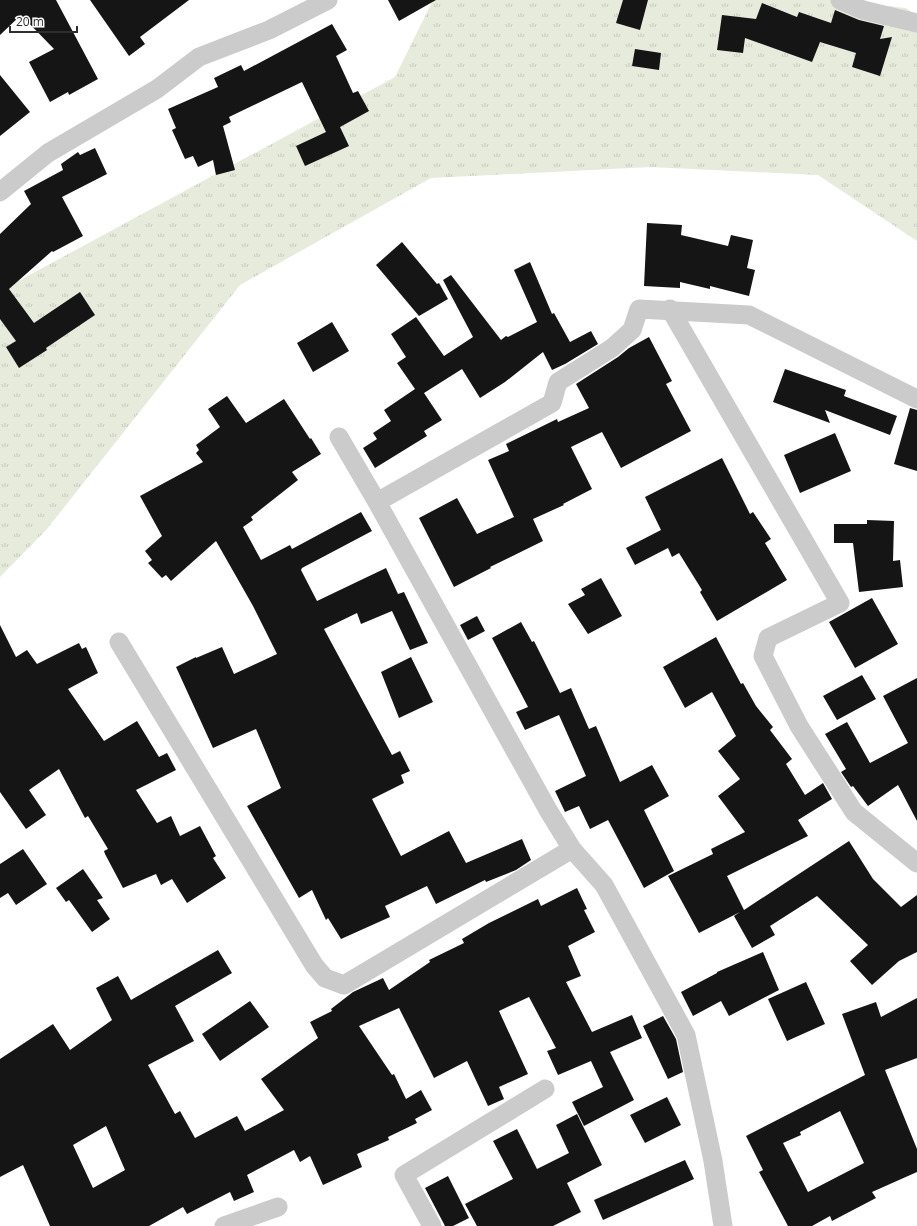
<svg xmlns="http://www.w3.org/2000/svg" width="917" height="1226" viewBox="0 0 917 1226" font-family="'Open Sans',sans-serif">
<style>
.grass{fill:url(#grass-tufts)}
.building{fill:#151515;fill-rule:evenodd}
.lines{fill:none;stroke-linecap:round;stroke-linejoin:round}
.minor{stroke:#cbcbcb;stroke-width:19}
</style>
<defs>
<pattern id="grass-tufts" width="24" height="20" patternUnits="userSpaceOnUse"><rect width="24" height="20" fill="#e7ebdc"/><path d="M3 7l-1-3M5 7V3M7 7l1-3M15 17l-1-3M17 17v-4M19 17l1-3" fill="none" stroke="#c6cabd"/></pattern>
</defs>
<rect width="100%" height="100%" fill="#fff"/>
<path class="grass" d="M 433,0 L 828,0 L 906,8 L 917,16 L 917,241 L 818,175 L 650,167 L 431,178 L 240,285 L 47,529 L 0,577 L 0,291 L 395,77 Z"/>
<path class="building" d="M 0,0 L 56,0 L 98,79 L 69,95 L 68,92 L 50,102 L 29,62 L 54,49 L 21,15 L 0,35 Z
M 90,0 L 189,0 L 140,37 L 145,44 L 129,56 Z
M 388,0 L 436,0 L 399,21 Z
M 623,0 L 648,0 L 640,30 L 616,23 Z
M 762,3 L 797,17 L 799,12 L 831,23 L 835,10 L 859,20 L 884,26 L 880,39 L 892,37 L 880,76 L 852,67 L 856,53 L 820,42 L 812,62 L 745,38 L 743,53 L 717,50 L 722,15 L 756,19 Z
M 332,24 L 347,50 L 336,56 L 353,93 L 358,91 L 369,111 L 340,127 L 349,146 L 305,166 L 296,146 L 326,132 L 302,82 L 229,117 L 231,122 L 223,126 L 235,170 L 216,175 L 213,160 L 198,167 L 193,156 L 185,159 L 172,130 L 176,128 L 168,109 L 218,87 L 214,78 L 241,65 L 244,71 Z
M 635,49 L 661,53 L 659,70 L 632,66 Z
M 0,75 L 30,112 L 0,136 Z
M 95,148 L 107,174 L 62,197 L 83,236 L 53,252 L 52,251 L 9,289 L 34,323 L 80,292 L 95,315 L 46,348 L 47,350 L 19,368 L 6,347 L 16,341 L 0,319 L 0,234 L 31,204 L 24,191 L 63,170 L 61,164 L 78,152 L 80,155 Z
M 647,223 L 682,225 L 681,235 L 728,246 L 731,235 L 753,240 L 747,268 L 755,270 L 749,296 L 710,286 L 710,289 L 680,282 L 680,288 L 644,286 Z
M 402,242 L 437,284 L 439,283 L 448,299 L 419,316 L 376,265 Z
M 530,262 L 552,314 L 554,313 L 570,342 L 591,331 L 598,344 L 565,364 L 552,370 L 543,352 L 505,382 L 480,398 L 462,369 L 424,393 L 442,420 L 424,431 L 427,436 L 375,468 L 363,448 L 377,439 L 373,433 L 391,421 L 384,410 L 415,389 L 397,363 L 406,357 L 391,334 L 416,317 L 444,356 L 473,337 L 443,280 L 451,275 L 501,340 L 506,336 L 508,337 L 537,322 L 514,270 Z
M 332,322 L 349,351 L 313,372 L 297,343 Z
M 649,337 L 672,381 L 666,384 L 691,431 L 621,468 L 602,432 L 571,447 L 592,489 L 563,504 L 564,505 L 533,519 L 543,541 L 490,567 L 491,568 L 454,587 L 419,518 L 457,498 L 477,534 L 514,517 L 488,460 L 509,451 L 506,444 L 557,419 L 558,422 L 589,408 L 576,384 L 618,357 L 629,348 Z
M 785,369 L 846,390 L 844,396 L 897,416 L 890,435 L 825,410 L 830,423 L 773,402 Z
M 227,396 L 246,423 L 284,399 L 310,439 L 311,438 L 321,454 L 292,472 L 298,480 L 251,517 L 253,520 L 243,527 L 261,560 L 290,545 L 292,549 L 361,512 L 372,531 L 302,568 L 301,570 L 317,601 L 386,568 L 398,594 L 404,592 L 428,643 L 410,650 L 392,611 L 361,624 L 357,613 L 324,629 L 392,755 L 400,751 L 410,771 L 401,775 L 404,783 L 372,799 L 401,856 L 449,831 L 466,863 L 522,839 L 531,860 L 516,870 L 486,882 L 485,880 L 436,904 L 427,886 L 385,906 L 390,917 L 341,939 L 328,918 L 326,920 L 312,890 L 299,898 L 247,806 L 281,788 L 256,729 L 213,748 L 176,667 L 196,657 L 196,658 L 222,647 L 234,674 L 277,654 L 253,606 L 216,541 L 171,581 L 166,575 L 162,578 L 148,563 L 152,560 L 145,551 L 162,536 L 140,496 L 203,462 L 196,453 L 199,450 L 196,445 L 220,427 L 208,409 Z
M 910,408 L 917,410 L 917,471 L 894,464 Z
M 835,433 L 851,471 L 800,493 L 784,455 Z
M 722,458 L 750,514 L 753,512 L 771,539 L 765,543 L 787,580 L 717,621 L 700,592 L 702,590 L 679,553 L 672,557 L 668,548 L 635,565 L 626,548 L 661,530 L 645,497 Z
M 867,520 L 894,521 L 893,561 L 900,560 L 903,587 L 859,592 L 853,543 L 834,543 L 834,524 L 867,524 Z
M 601,578 L 622,616 L 588,634 L 568,604 L 585,595 L 581,589 Z
M 872,598 L 898,644 L 855,668 L 829,622 Z
M 477,616 L 485,631 L 468,640 L 460,625 Z
M 521,622 L 532,642 L 534,641 L 560,693 L 571,688 L 589,729 L 596,726 L 620,782 L 652,765 L 669,796 L 644,810 L 674,871 L 644,888 L 608,820 L 590,829 L 579,806 L 565,812 L 555,791 L 586,776 L 559,715 L 525,730 L 516,712 L 528,707 L 492,638 Z
M 0,625 L 16,657 L 27,650 L 37,664 L 79,643 L 82,649 L 86,647 L 98,673 L 68,689 L 104,741 L 137,721 L 159,757 L 167,753 L 176,770 L 136,790 L 157,823 L 171,816 L 180,836 L 200,826 L 216,856 L 213,858 L 226,878 L 187,903 L 172,879 L 161,885 L 156,874 L 123,888 L 105,854 L 104,851 L 108,849 L 88,816 L 85,818 L 59,769 L 29,790 L 46,815 L 26,829 L 0,792 Z
M 716,637 L 741,684 L 743,683 L 756,706 L 773,727 L 770,730 L 792,759 L 786,764 L 805,795 L 823,783 L 832,799 L 798,820 L 808,836 L 727,876 L 744,910 L 849,841 L 873,879 L 901,907 L 917,895 L 917,952 L 899,961 L 872,985 L 850,961 L 868,945 L 817,896 L 770,926 L 775,935 L 752,948 L 734,916 L 740,912 L 699,933 L 668,876 L 713,854 L 711,849 L 745,832 L 718,796 L 740,779 L 718,751 L 736,736 L 712,692 L 685,708 L 663,667 Z
M 411,657 L 433,702 L 399,718 L 381,672 Z
M 862,675 L 876,699 L 837,720 L 823,696 Z
M 917,678 L 917,821 L 898,785 L 868,806 L 853,786 L 851,787 L 841,772 L 846,769 L 825,734 L 847,722 L 870,763 L 908,743 L 883,696 Z
M 23,849 L 47,884 L 16,905 L 8,893 L 0,898 L 0,864 Z
M 83,869 L 103,898 L 97,900 L 110,919 L 92,932 L 69,900 L 66,902 L 56,888 Z
M 577,888 L 587,909 L 584,910 L 595,932 L 568,946 L 581,976 L 566,982 L 592,1032 L 632,1015 L 642,1038 L 610,1052 L 634,1100 L 584,1126 L 572,1102 L 603,1087 L 591,1061 L 558,1075 L 547,1051 L 556,1048 L 529,997 L 499,1011 L 528,1074 L 499,1087 L 504,1099 L 488,1106 L 467,1061 L 434,1078 L 399,1008 L 359,1026 L 392,1075 L 394,1074 L 406,1099 L 421,1090 L 432,1110 L 415,1119 L 417,1123 L 388,1137 L 389,1140 L 357,1154 L 362,1167 L 323,1185 L 310,1156 L 300,1162 L 294,1150 L 247,1175 L 254,1192 L 234,1201 L 230,1192 L 187,1214 L 183,1207 L 149,1226 L 50,1226 L 23,1165 L 0,1177 L 0,1059 L 53,1024 L 70,1050 L 112,1020 L 96,988 L 118,976 L 131,1000 L 218,950 L 232,973 L 175,1006 L 194,1041 L 148,1065 L 175,1114 L 180,1111 L 195,1138 L 237,1116 L 245,1131 L 284,1110 L 261,1079 L 318,1038 L 310,1022 L 332,1011 L 331,1009 L 353,992 L 383,978 L 389,990 L 430,962 L 429,960 L 464,943 L 462,939 L 489,923 L 538,899 L 541,906 ZM 106,1126 L 125,1170 L 93,1188 L 73,1145 Z
M 763,952 L 779,990 L 729,1016 L 721,1001 L 693,1016 L 681,992 L 717,973 L 717,972 Z
M 806,982 L 825,1024 L 787,1041 L 768,999 Z
M 917,998 L 917,1058 L 885,1070 L 917,1149 L 917,1172 L 872,1192 L 876,1198 L 832,1221 L 830,1216 L 812,1226 L 788,1226 L 759,1172 L 763,1170 L 746,1136 L 865,1075 L 842,1014 L 876,1002 L 881,1017 ZM 840,1111 L 864,1163 L 808,1192 L 783,1143 L 801,1135 L 800,1132 Z
M 250,1001 L 269,1027 L 220,1061 L 202,1034 Z
M 663,1016 L 676,1039 L 683,1072 L 668,1079 L 643,1026 Z
M 667,1097 L 681,1125 L 645,1143 L 630,1115 Z
M 577,1114 L 602,1165 L 567,1183 L 581,1212 L 553,1226 L 477,1226 L 465,1204 L 513,1179 L 493,1141 L 517,1129 L 537,1169 L 569,1153 L 556,1125 Z
M 685,1160 L 694,1179 L 603,1220 L 594,1200 Z
M 448,1176 L 469,1218 L 453,1226 L 445,1226 L 425,1188 Z"/>
<g class="lines">
<path class="minor" d="M 840,0 L 863,10 L 917,23
M 0,192 L 48,153 L 157,89 L 199,57 L 269,30 L 328,0
M 670,309 L 840,603 L 768,638 L 763,656 L 799,726 L 854,812 L 917,863
M 339,437 L 377,502 L 548,810 L 572,849 L 604,885 L 686,1035 L 713,1161 L 723,1226
M 377,502 L 552,403 L 558,382 L 612,348 L 632,330 L 639,309 L 749,315 L 917,399
M 119,642 L 314,965 L 325,978 L 344,985 L 572,849
M 224,1226 L 278,1207
M 432,1226 L 404,1175 L 545,1089"/>
</g>
<path d="M10 26v6h67v-6" fill="none" stroke="#2e2e2e" stroke-width="2"/>
<text x="16" y="26" font-size="12" fill="#2e2e2e" stroke="#ffffff" stroke-width="3" paint-order="stroke">20 m</text>
</svg>
